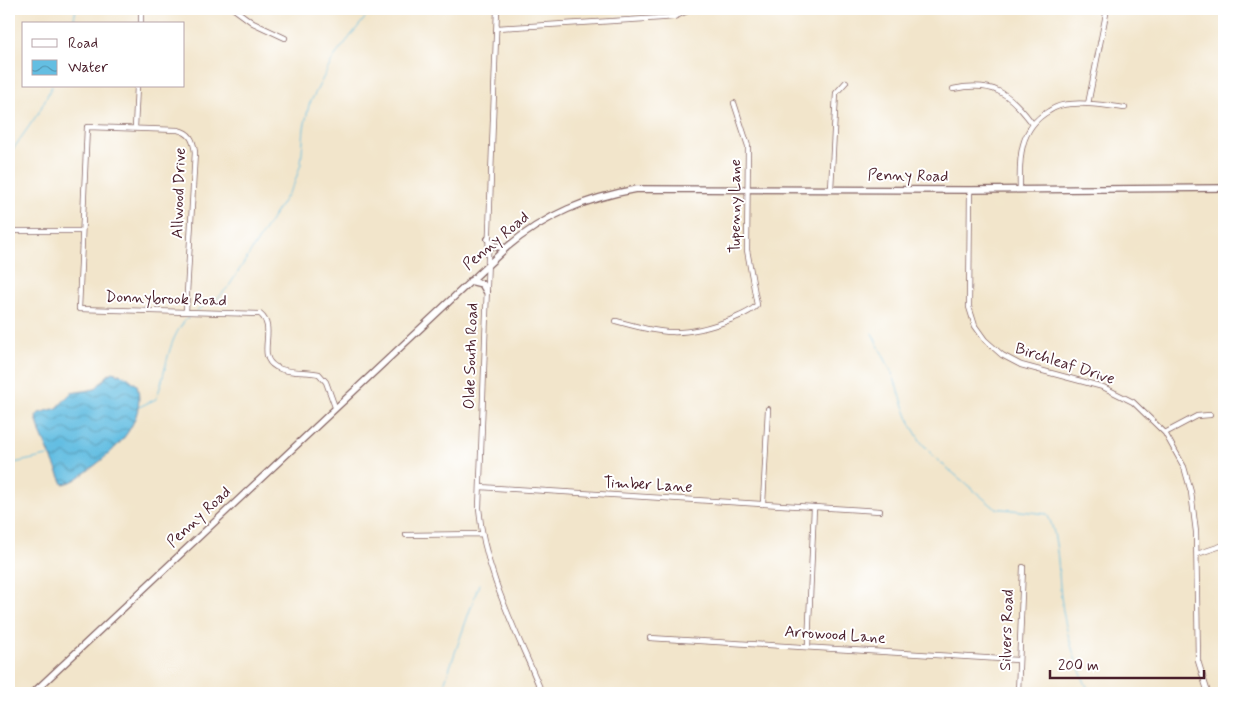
<svg xmlns="http://www.w3.org/2000/svg" width="1233" height="702" viewBox="0 0 1233 702" font-family="Mynerve,sans-serif">
<style>
.water{fill:url(#water-waves);stroke:#576e86}
.lines{fill:none;stroke-linecap:round;stroke-linejoin:round}
.stream{stroke:#64bee2;stroke-width:1}
.minor-casing{stroke:#856463;stroke-width:6}
.tertiary-casing{stroke:#856463;stroke-width:8}
.minor{stroke:#fff;stroke-width:4.5}
.tertiary{stroke:#fff;stroke-width:5.5}
.labels{text-anchor:middle;dominant-baseline:central;stroke-width:4;stroke-linejoin:round;paint-order:stroke}
.street-label{font-size:16px;fill:#4a1f2b;stroke:#fff}
</style>
<defs>
<pattern id="water-waves" width="16" height="10" patternUnits="userSpaceOnUse" patternTransform="scale(1.25)"><rect width="16" height="10" fill="#64bee2"/><path d="M0 5q4-4 8 0t8 0" fill="none" stroke="#549ab7"/></pattern>
</defs>
<rect width="100%" height="100%" fill="#fff"/>
<filter id="ink" filterUnits="userSpaceOnUse"><feTurbulence type="fractalNoise" baseFrequency=".02" numOctaves="2"/><feDisplacementMap in="SourceGraphic" scale="10" xChannelSelector="R" yChannelSelector="G"/><feConvolveMatrix kernelMatrix="1 2 1 2 8 2 1 2 1" color-interpolation-filters="sRGB"/></filter>
<filter id="wash" filterUnits="userSpaceOnUse"><feTurbulence type="fractalNoise" baseFrequency=".0096" numOctaves="4" result="noise"/><feDisplacementMap in="SourceGraphic" scale="20" xChannelSelector="R" yChannelSelector="G"/><feGaussianBlur stdDeviation="1.12" result="paint"/><feColorMatrix in="noise" values="0 0 0 0 0 0 0 0 0 0 0 0 0 0 0 0 0 1.4 0 .05"/><feComposite in="paint" operator="in"/></filter>
<g filter="url(#wash)">
<rect width="100%" height="100%" fill="#f2e5cb"/>
<path class="water" d="M 113,372 L 127,377 L 137,385 C 147,421 116,450 90,469 C 82,475 73,483 63,484 L 40,432 L 36,416 L 39,413 L 57,408 L 71,393 L 95,389 L 108,375 Z"/>
<g class="lines">
<path class="stream" d="M 73,24 L 76,9
M 9,155 L 39,112 L 52,86
M 197,310 L 218,298 L 229,286 L 294,184 L 301,164 L 304,128 L 309,105 L 334,57 L 365,18
M 872,333 L 892,373 L 911,425 L 921,442 L 935,458 L 995,508 L 1047,514 C 1059,535 1058,573 1061,597 C 1065,630 1075,664 1090,693
M 139,407 L 156,399 C 168,370 166,335 192,314
M 9,464 L 52,455
M 441,693 L 479,584"/>
</g>
</g>
<g filter="url(#ink)">
<g class="lines">
<defs>
<path id="minor" d="M 234,9 L 253,23 L 285,38
M 497,9 L 479,508 C 484,573 518,634 542,693
M 141,24 L 141,9
M 497,28 L 662,18 L 674,17 L 692,9
M 953,89 C 993,81 1009,92 1032,123
M 1088,104 L 1107,9
M 135,128 L 137,86
M 831,189 L 836,93 L 846,82
M 1020,189 C 1019,159 1019,128 1049,111 C 1055,107 1063,104 1071,104 C 1088,102 1107,106 1125,108
M 970,190 L 969,307 L 975,326 L 985,340 L 1002,355 L 1021,365 L 1103,387 L 1133,402 L 1165,433 L 1184,467 L 1191,492 L 1196,532 L 1198,661 L 1208,693
M 9,231 L 81,231
M 186,311 L 195,152 C 193,139 190,133 178,130 L 87,127 L 79,309 L 260,314 C 278,328 255,356 276,367 C 288,374 306,371 319,374 L 326,382 L 335,407
M 616,321 C 663,334 683,338 730,320 C 739,316 750,313 757,305 L 747,250 L 748,146 L 734,103
M 1165,433 L 1197,416 L 1210,415
M 480,487 L 880,511
M 763,503 L 768,409
M 406,535 L 481,534
M 1197,554 L 1224,545
M 650,638 L 1018,660
M 808,645 L 814,507
M 41,687 L 47,693
M 1018,693 L 1023,567"/>
<path id="tertiary" d="M 488,239 L 494,246 L 506,248
M 470,281 L 482,284 L 486,291
M 33,693 L 506,248 C 546,214 587,198 637,189 L 970,190 L 1224,188"/>
</defs>
<use href="#minor" class="minor-casing"/>
<use href="#tertiary" class="tertiary-casing"/>
<use href="#minor" class="minor"/>
<use href="#tertiary" class="tertiary"/>
</g>
</g>
<g class="labels">
<g class="street-label">
<text transform="translate(908 176) rotate(1)">Penny Road</text>
<text transform="translate(179 193) rotate(-88)">Allwood Drive</text>
<text transform="translate(735 206) rotate(-90)">Tupenny Lane</text>
<text transform="translate(496 241) rotate(-40)">Penny Road</text>
<text transform="translate(166 299) rotate(2)">Donnybrook Road</text>
<text transform="translate(471 356) rotate(-88)">Olde South Road</text>
<text transform="translate(1065 364) rotate(18)">Birchleaf Drive</text>
<text transform="translate(648 485) rotate(3)">Timber Lane</text>
<text transform="translate(199 517) rotate(-43)">Penny Road</text>
<text transform="translate(1007 630) rotate(-88)">Silvers Road</text>
<text transform="translate(835 635) rotate(4)">Arrowood Lane</text>
</g>
</g>
<rect width="1233" height="702" fill="none" stroke="#fff" stroke-width="30"/>
<rect x="22" y="22" width="162" height="65" fill="#ffffff" stroke="#b7a5aa"/>
<rect x="32" y="39" width="25" height="8" fill="#ffffff" stroke="#b7a5aa"/>
<text x="68" y="48" font-size="15" fill="#4a1f2b">Road</text>
<rect x="32" y="60" width="25" height="15" fill="url(#water-waves)" stroke="#b7a5aa"/>
<text x="68" y="72" font-size="15" fill="#4a1f2b">Water</text>
<path d="M1050 670v8h154v-8" fill="none" stroke="#4a1f2b" stroke-width="2.5"/>
<text x="1058" y="670" font-size="15" fill="#4a1f2b" stroke="#ffffff" stroke-width="4" paint-order="stroke">200 m</text>
</svg>
